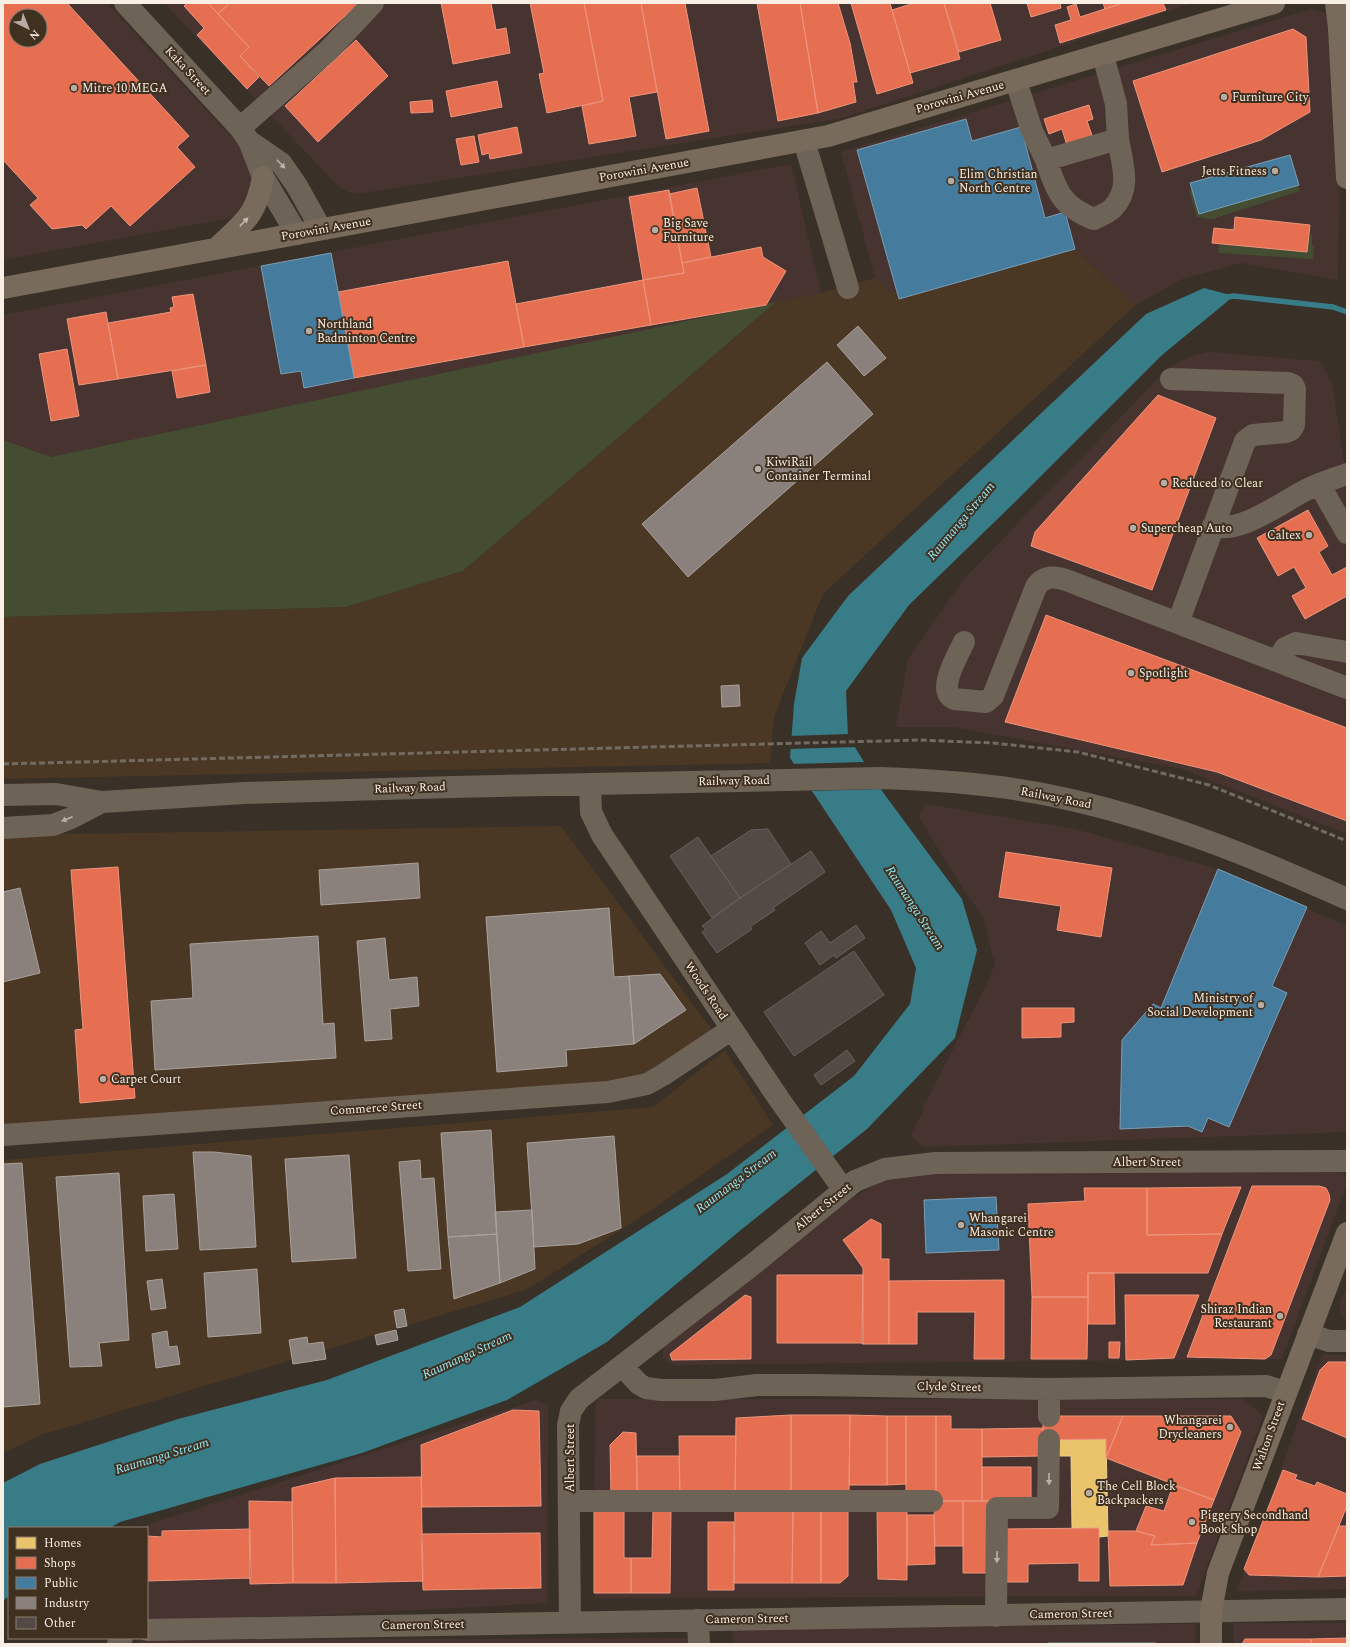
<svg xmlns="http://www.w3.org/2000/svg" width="1350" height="1647" viewBox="0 0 1350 1647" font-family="Spectral,serif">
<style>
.commercial{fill:#473431;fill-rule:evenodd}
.built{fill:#4a3724}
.green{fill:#444c31}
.water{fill:#387c87}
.pier{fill:#393027}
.homes{fill:#e9c46a;stroke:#eed18f}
.shops{fill:#e76f51;stroke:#ec957d;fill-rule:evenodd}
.public{fill:#457b9d;stroke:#7b9eb3}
.industry{fill:#8a817c;stroke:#aba29c}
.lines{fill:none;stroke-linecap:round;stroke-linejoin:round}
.stream{stroke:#387c87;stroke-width:5.5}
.building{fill:#534a46;stroke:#69605b}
.minor{stroke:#6d6357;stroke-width:22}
.major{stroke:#786b5b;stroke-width:22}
.rail{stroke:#736b62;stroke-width:3;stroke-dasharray:6 3;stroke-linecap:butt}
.oneway{fill:#bab0a5}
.oneway2{fill:#c5baae}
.poi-dot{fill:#b6aca2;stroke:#403020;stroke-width:1.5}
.labels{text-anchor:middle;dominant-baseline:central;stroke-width:4;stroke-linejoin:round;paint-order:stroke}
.street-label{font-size:12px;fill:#f9efe5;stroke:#403020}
.poi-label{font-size:12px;fill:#f9efe5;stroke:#403020;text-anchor:start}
.water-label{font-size:13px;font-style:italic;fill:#93e9f8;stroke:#403020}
</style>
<rect width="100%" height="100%" fill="#393027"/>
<path class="commercial" d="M 3,3 L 107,3 L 258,166 L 247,215 L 3,260 ZM 16,16 L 40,16 L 40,40 L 16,40 Z
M 164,3 L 1193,3 L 842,118 L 357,194 L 348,192 L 338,186 Z
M 1311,9 L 1341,17 L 1338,280 L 1241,263 L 1182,279 L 1136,305 L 1075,249 L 899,299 L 875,278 L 841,152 Z
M 791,164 L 821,293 L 51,457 L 3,440 L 3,315 Z
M 1207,352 L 1319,361 L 1332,382 L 1347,483 L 1347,834 L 1182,769 L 954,727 L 896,727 L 908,659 L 963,580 L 1168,368 L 1186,358 Z
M 926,804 L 1075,829 L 1218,869 L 1347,926 L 1347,1132 L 923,1147 L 913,1138 L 911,1134 L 922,1113 L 924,1105 L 987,984 L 995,964 L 982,915 L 967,895 L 918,816 Z
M 1342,1169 L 1347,1183 L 1282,1359 L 673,1365 L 663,1358 L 663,1347 L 795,1237 L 854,1197 L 894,1174 Z
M 1347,1285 L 1347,1320 L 1342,1317 L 1339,1306 Z
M 1322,1355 L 1347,1355 L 1347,1589 L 1237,1591 Z
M 599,1399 L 1244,1399 L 1263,1416 L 1196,1596 L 595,1598 L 594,1509 L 595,1403 Z
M 536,1400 L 548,1406 L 547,1603 L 147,1624 L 147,1528 L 137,1528 Z
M 1234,1623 L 1347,1623 L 1347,1644 L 1234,1644 Z
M 1195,1624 L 1195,1644 L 733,1644 L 733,1629 Z
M 690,1638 L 690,1644 L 137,1644 L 137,1640 Z"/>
<path class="built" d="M 1075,249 L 1136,305 L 823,594 L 774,717 L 770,763 L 3,779 L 3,617 L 346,607 L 463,571 L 776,302 L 821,293 L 875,278 L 899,299 Z
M 561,826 L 712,1030 L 640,1087 L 3,1127 L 3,835 Z
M 725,1050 L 773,1125 L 647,1213 L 528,1289 L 41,1435 L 3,1453 L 3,1160 L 653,1107 Z"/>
<path class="green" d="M 1287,160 L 1295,174 L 1300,191 L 1212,219 L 1197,217 L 1189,191 Z
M 1231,227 L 1312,235 L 1312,245 L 1314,245 L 1313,259 L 1218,253 L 1220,233 L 1230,234 Z
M 776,302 L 463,571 L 346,607 L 3,617 L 3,440 L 51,457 Z"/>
<path class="water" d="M 1204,288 L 1234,296 L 1162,355 L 1014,503 L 909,605 L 846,691 L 848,736 L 882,791 L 962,899 L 977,950 L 955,1038 L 867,1129 L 742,1229 L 607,1342 L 507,1400 L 362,1453 L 120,1522 L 110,1528 L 9,1528 L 9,1596 L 3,1601 L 3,1483 L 40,1464 L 178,1419 L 327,1380 L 520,1307 L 727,1174 L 854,1076 L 910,1004 L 916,968 L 891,910 L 790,758 L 794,704 L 802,658 L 848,596 L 1146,314 Z"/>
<path class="pier" d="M 850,734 L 857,747 L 788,749 L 789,736 Z
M 866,762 L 883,789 L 809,791 L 791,764 Z"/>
<path class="homes" d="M 1106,1439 L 1108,1536 L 1099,1537 L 1099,1528 L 1072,1528 L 1071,1456 L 1057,1456 L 1057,1440 Z"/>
<path class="shops" d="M 3,3 L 67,3 L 189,136 L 177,147 L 195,167 L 130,226 L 111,206 L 86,229 L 82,225 L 52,229 L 30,205 L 38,198 L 3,160 ZM 16,16 L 40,16 L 40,40 L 16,40 Z
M 187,3 L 208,3 L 249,47 L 240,56 L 259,77 L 247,89 L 197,35 L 204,28 L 184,6 Z
M 208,3 L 230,3 L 218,14 Z
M 230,3 L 357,3 L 358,4 L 269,86 L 240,56 L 249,47 L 218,14 Z
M 441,3 L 491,3 L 496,30 L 506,28 L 510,53 L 453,64 Z
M 530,3 L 584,3 L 603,101 L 547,113 L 539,74 L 544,73 Z
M 584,3 L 641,3 L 657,92 L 629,97 L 636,136 L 589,144 L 582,106 L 603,101 Z
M 641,3 L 685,3 L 709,131 L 666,139 Z
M 757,3 L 800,3 L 818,113 L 778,121 Z
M 800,3 L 838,3 L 850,43 L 857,82 L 853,82 L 856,102 L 818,113 Z
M 851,3 L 890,3 L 913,83 L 877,94 Z
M 914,3 L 944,3 L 960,59 L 910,73 L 892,10 Z
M 944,3 L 990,3 L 1001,40 L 959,52 Z
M 1027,3 L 1060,3 L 1061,8 L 1031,17 Z
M 1103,3 L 1123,3 L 1105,9 Z
M 1123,3 L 1163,3 L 1166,10 L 1060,43 L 1055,25 L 1071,20 L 1067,7 L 1076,4 L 1080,17 Z
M 1293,29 L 1306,37 L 1310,112 L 1261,140 L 1162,172 L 1133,81 Z
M 356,40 L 388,76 L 318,142 L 285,106 Z
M 497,81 L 502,107 L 451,117 L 446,91 Z
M 432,100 L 433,112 L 411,113 L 410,102 Z
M 1089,105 L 1093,119 L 1087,121 L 1094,141 L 1068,149 L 1062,129 L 1049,134 L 1044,119 Z
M 517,127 L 522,153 L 490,159 L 489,153 L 482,155 L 478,135 Z
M 474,136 L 479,162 L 461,165 L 456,139 Z
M 697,188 L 711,257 L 682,263 L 669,194 Z
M 669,190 L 684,273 L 643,280 L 629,197 Z
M 1235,217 L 1310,225 L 1307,252 L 1212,243 L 1214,228 L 1234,230 Z
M 761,247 L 763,257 L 786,271 L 766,305 L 651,325 L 643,280 L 684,273 L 682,263 Z
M 508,261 L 524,347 L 354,378 L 338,292 Z
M 643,280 L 651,325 L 524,347 L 516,304 Z
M 193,294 L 206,365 L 118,379 L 108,323 L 171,312 L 170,308 L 174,307 L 172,297 Z
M 106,312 L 118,379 L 79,385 L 67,319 Z
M 67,349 L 79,416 L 51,421 L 39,354 Z
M 206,365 L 210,392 L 177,398 L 172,371 Z
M 1158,395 L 1216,418 L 1152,590 L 1031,546 L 1035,532 Z
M 1308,510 L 1328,546 L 1319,552 L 1332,575 L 1347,567 L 1347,596 L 1305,619 L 1292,596 L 1306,588 L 1294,567 L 1278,576 L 1257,538 Z
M 1046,615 L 1347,728 L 1347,821 L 1217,772 L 1005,722 Z
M 1006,852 L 1112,868 L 1101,937 L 1057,930 L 1061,906 L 999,897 Z
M 118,867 L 135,1098 L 80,1103 L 75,1030 L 83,1029 L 71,870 Z
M 1022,1008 L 1074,1008 L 1074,1022 L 1061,1023 L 1061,1037 L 1022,1038 Z
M 1252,1186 L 1319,1186 L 1326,1188 L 1329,1194 L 1330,1200 L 1271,1355 L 1265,1359 L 1187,1357 Z
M 1241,1187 L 1222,1234 L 1147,1235 L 1147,1188 Z
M 1084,1188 L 1147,1188 L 1147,1235 L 1222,1234 L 1208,1273 L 1088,1273 L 1088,1297 L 1032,1297 L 1028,1204 L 1085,1201 Z
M 871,1219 L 881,1224 L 881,1259 L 889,1259 L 889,1344 L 862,1344 L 863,1268 L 843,1240 Z
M 1088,1273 L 1114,1273 L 1115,1324 L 1088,1324 Z
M 777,1275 L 863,1275 L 863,1343 L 777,1343 Z
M 1004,1280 L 1004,1359 L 974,1359 L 975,1312 L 917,1312 L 917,1344 L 889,1344 L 889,1281 Z
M 745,1295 L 751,1297 L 751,1359 L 672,1360 L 670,1354 Z
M 1125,1295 L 1199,1295 L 1174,1358 L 1126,1360 Z
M 1032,1297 L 1088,1297 L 1087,1359 L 1031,1359 Z
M 1109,1342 L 1120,1342 L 1119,1358 L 1109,1358 Z
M 1328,1362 L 1347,1362 L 1347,1438 L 1302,1419 L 1320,1370 Z
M 513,1410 L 539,1411 L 541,1506 L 422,1507 L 421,1445 Z
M 791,1415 L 791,1495 L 735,1494 L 736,1418 Z
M 791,1415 L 850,1415 L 849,1495 L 791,1495 Z
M 850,1415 L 887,1416 L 887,1485 L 849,1485 Z
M 887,1416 L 906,1416 L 906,1484 L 887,1485 Z
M 906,1416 L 936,1416 L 936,1494 L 906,1495 Z
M 936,1416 L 951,1416 L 951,1429 L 982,1429 L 982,1501 L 936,1501 Z
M 1049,1416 L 1123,1416 L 1106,1458 L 1106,1439 L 1043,1440 L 1043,1417 Z
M 1123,1416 L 1231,1416 L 1241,1432 L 1214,1500 L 1106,1458 Z
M 1043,1428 L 1042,1456 L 982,1457 L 982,1429 Z
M 623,1432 L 636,1433 L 637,1494 L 611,1495 L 610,1445 Z
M 679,1436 L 736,1436 L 735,1494 L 680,1495 Z
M 637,1456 L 679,1456 L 680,1495 L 637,1494 Z
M 982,1467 L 1031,1467 L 1031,1498 L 1004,1501 L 982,1501 Z
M 1283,1470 L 1297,1475 L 1295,1479 L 1315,1486 L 1317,1482 L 1347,1494 L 1347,1506 L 1318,1577 L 1249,1575 L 1244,1569 Z
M 421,1477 L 423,1581 L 336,1583 L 335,1478 Z
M 335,1478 L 336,1583 L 293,1583 L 292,1488 Z
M 1173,1485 L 1214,1500 L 1197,1543 L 1151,1545 L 1155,1536 L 1136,1531 L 1146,1506 L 1164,1511 Z
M 249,1501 L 292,1502 L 293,1583 L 250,1584 Z
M 936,1501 L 963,1501 L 963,1546 L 935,1546 L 934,1515 Z
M 963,1501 L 992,1501 L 992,1573 L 963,1573 Z
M 735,1508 L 793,1508 L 792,1583 L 734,1583 Z
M 793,1508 L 821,1508 L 821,1583 L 792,1583 Z
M 821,1508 L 848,1508 L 848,1576 L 840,1583 L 821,1583 Z
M 877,1508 L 907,1508 L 907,1580 L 878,1579 Z
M 594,1509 L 624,1509 L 624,1558 L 631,1558 L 631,1593 L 594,1593 Z
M 653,1510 L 671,1510 L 670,1593 L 631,1593 L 631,1558 L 652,1558 Z
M 907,1515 L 934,1515 L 935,1564 L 907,1565 Z
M 708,1522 L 734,1522 L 734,1590 L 708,1590 Z
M 1339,1526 L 1347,1526 L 1347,1576 L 1318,1577 Z
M 1099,1528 L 1099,1581 L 1079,1581 L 1079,1563 L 1028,1564 L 1028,1582 L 1005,1582 L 1004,1529 Z
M 250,1529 L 251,1578 L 147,1581 L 147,1536 L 162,1537 L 162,1531 Z
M 1108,1531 L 1136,1531 L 1155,1536 L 1151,1545 L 1197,1543 L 1183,1585 L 1110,1586 Z
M 540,1533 L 541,1588 L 423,1590 L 421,1534 Z
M 1347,1638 L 1347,1644 L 1311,1644 L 1311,1639 Z
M 1245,1639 L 1311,1639 L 1311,1644 L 1242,1644 Z"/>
<path class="public" d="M 966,119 L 972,141 L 1021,127 L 1045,218 L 1065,212 L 1075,249 L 899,299 L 857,150 Z
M 1290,155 L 1299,185 L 1199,214 L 1190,183 Z
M 331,253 L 354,378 L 304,388 L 301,371 L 281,374 L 261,266 Z
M 1218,869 L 1307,907 L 1272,986 L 1287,993 L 1229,1127 L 1208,1118 L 1202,1132 L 1188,1126 L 1120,1129 L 1122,1040 L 1153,1004 L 1161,1008 Z
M 996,1197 L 999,1250 L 926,1253 L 924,1200 Z
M 1048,1643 L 1156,1643 L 1157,1644 L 1048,1644 Z"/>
<path class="industry" d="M 858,326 L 886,358 L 864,376 L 837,345 Z
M 827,362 L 873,414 L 688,577 L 642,524 Z
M 739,685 L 740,706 L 722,707 L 721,686 Z
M 418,863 L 420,898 L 321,905 L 319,870 Z
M 20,888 L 40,973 L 3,982 L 3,892 Z
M 609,908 L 614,977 L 629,976 L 634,1044 L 566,1050 L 567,1066 L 497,1072 L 486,917 Z
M 318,936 L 323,1024 L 334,1023 L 336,1058 L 155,1070 L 151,1001 L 193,998 L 190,944 Z
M 385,938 L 389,980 L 417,977 L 419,1006 L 390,1009 L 392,1039 L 365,1041 L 357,941 Z
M 660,974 L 686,1010 L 634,1044 L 629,976 Z
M 491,1130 L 497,1234 L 448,1237 L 441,1133 Z
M 614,1136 L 621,1228 L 578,1244 L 534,1247 L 527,1143 Z
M 193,1152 L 214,1152 L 251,1156 L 256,1247 L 200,1250 Z
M 349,1155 L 356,1258 L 292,1262 L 285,1159 Z
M 420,1160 L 421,1179 L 434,1178 L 441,1269 L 408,1271 L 399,1162 Z
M 22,1163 L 40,1404 L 3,1407 L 3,1164 Z
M 119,1173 L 129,1340 L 99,1343 L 102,1366 L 70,1367 L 56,1177 Z
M 174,1194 L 178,1249 L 146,1251 L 143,1196 Z
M 532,1210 L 535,1269 L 500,1283 L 495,1212 Z
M 497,1234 L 500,1283 L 454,1299 L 448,1237 Z
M 257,1269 L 261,1333 L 208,1337 L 204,1273 Z
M 162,1279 L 166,1308 L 151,1310 L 147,1281 Z
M 404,1309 L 407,1326 L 397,1328 L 394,1311 Z
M 396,1330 L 398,1340 L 377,1345 L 375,1335 Z
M 167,1331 L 169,1347 L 177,1346 L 180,1364 L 156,1368 L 152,1334 Z
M 307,1337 L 308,1344 L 323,1342 L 326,1359 L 293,1364 L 289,1340 Z"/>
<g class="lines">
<path class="stream" d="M 1227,297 L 1234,296 L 1333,307 L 1347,312"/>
</g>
<path class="building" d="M 768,829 L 791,864 L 740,898 L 711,856 L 751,830 Z
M 698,837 L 740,898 L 712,918 L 670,856 Z
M 811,851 L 825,872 L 773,908 L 775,910 L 750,927 L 752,929 L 717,953 L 702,932 L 706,930 L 702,926 L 740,898 Z
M 856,925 L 865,938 L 836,958 L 834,955 L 820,965 L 805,943 L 821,931 L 830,943 Z
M 854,951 L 884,995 L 794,1056 L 764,1012 Z
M 847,1050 L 855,1061 L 821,1085 L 814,1075 Z"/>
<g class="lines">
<path class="minor" d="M 125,3 L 240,128 L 249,141 L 263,177 L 297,234
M 1016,81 L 1032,131 L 1046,160 L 1118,139 L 1116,104 L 1103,55
M 240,128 L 329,50 L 373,3
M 249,141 L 281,163 L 297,186 L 321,229
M 804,141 L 848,288
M 1046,160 C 1057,192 1061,206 1094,219 C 1100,216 1108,213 1113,208 C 1132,188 1122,163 1118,139
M 1171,379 L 1288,383 L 1293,385 L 1295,389 L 1294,425 L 1291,430 L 1286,432 L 1253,435 L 1245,441 L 1178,623
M 1319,484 L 1347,533
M 1213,526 C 1241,534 1282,502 1306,490 C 1319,483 1333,479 1347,474
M 964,642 C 958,655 936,691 954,699 L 986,702 L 993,696 L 1036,587 C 1043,576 1054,576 1066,580 L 1347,688
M 1277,661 L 1285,648 L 1296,643 L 1347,652
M 590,784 L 591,812 L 602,835 L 779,1099 L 843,1189
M 3,795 L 56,794 L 102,802 L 244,793 L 453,787 L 881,778 C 938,780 998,784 1053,796 C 1155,817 1252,856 1347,899
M 3,828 L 53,825 L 71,818 L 102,802
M 3,1135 L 608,1092 L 647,1084 L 663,1075 L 732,1029
M 1308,1334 L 1329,1341 L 1347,1341
M 622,1366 L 639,1384 L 646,1388 L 661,1390 L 715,1390 L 757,1385 L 814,1385 L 1049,1389 L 1266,1386 L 1285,1392
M 1049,1416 L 1049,1389
M 570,1501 L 932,1501
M 996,1616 L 997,1508 L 1048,1508 L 1049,1440
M 698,1620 L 699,1644
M 570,1622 L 568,1425 L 571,1411 L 579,1399 L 756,1262 L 855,1181 L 885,1169 L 935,1163 L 1347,1161
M 147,1630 L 1347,1609
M 118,1644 L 122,1638"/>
<path class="major" d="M 1336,3 L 1339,28 L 1347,178
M 216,249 C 244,222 256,217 263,177
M 3,288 L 828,136 L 1274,3
M 1211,1644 L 1211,1611 L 1218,1573 L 1347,1233"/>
<path class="rail" d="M 3,764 L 919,740 L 993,743 L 1078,752 L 1209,785 L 1347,841"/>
</g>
<defs><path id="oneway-solid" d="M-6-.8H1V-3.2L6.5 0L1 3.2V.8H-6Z"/></defs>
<g class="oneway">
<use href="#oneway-solid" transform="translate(281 164) rotate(46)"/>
<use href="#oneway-solid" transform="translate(67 819) rotate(157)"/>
<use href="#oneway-solid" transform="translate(1049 1479) rotate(90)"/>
<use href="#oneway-solid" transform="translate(997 1557) rotate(91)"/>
</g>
<use class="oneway2" href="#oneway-solid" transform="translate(244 222) rotate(-46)"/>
<g class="poi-dot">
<circle cx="74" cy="88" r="4"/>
<circle cx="1224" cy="97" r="4"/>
<circle cx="1275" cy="171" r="4"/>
<circle cx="951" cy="181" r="4"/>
<circle cx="655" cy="230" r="4"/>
<circle cx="309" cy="331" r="4"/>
<circle cx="758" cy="469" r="4"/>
<circle cx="1164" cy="483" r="4"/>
<circle cx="1133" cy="528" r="4"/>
<circle cx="1309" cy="535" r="4"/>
<circle cx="1131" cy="673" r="4"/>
<circle cx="1261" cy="1005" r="4"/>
<circle cx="103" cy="1079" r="4"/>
<circle cx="961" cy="1225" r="4"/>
<circle cx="1280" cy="1316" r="4"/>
<circle cx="1230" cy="1427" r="4"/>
<circle cx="1089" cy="1493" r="4"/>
<circle cx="1192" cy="1522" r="4"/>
</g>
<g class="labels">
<g class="street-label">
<text transform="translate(188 71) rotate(47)">Kaka Street</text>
<text transform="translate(960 97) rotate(-16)">Porowini Avenue</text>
<text transform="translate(644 170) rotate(-10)">Porowini Avenue</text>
<text transform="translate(326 229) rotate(-10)">Porowini Avenue</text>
<text transform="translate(734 781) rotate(-1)">Railway Road</text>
<text transform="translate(410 788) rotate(-2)">Railway Road</text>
<text transform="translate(1056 798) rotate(11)">Railway Road</text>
<text transform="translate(706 991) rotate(56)">Woods Road</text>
<text transform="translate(376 1108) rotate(-4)">Commerce Street</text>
<text x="1147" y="1162">Albert Street</text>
<text transform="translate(823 1207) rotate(-39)">Albert Street</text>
<text transform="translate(949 1387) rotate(1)">Clyde Street</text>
<text transform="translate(1269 1436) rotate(-70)">Walton Street</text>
<text transform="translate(570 1458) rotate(-90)">Albert Street</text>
<text transform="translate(1071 1614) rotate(-1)">Cameron Street</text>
<text transform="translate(747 1619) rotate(-1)">Cameron Street</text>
<text transform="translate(423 1625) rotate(-1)">Cameron Street</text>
</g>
<g class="poi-label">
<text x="82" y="88">Mitre 10 MEGA</text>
<text x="1232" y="97">Furniture City</text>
<text x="1267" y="171" text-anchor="end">Jetts Fitness</text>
<text x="959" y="174">Elim Christian<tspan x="959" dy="14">North Centre</tspan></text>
<text x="663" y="223">Big Save<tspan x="663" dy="14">Furniture</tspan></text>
<text x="317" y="324">Northland<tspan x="317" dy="14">Badminton Centre</tspan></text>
<text x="766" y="462">KiwiRail<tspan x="766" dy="14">Container Terminal</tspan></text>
<text x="1172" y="483">Reduced to Clear</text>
<text x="1141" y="528">Supercheap Auto</text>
<text x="1301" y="535" text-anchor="end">Caltex</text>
<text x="1139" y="673">Spotlight</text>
<text x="1253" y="998" text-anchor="end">Ministry of<tspan x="1253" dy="14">Social Development</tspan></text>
<text x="111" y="1079">Carpet Court</text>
<text x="969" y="1218">Whangarei<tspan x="969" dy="14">Masonic Centre</tspan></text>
<text x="1272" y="1309" text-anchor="end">Shiraz Indian<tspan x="1272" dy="14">Restaurant</tspan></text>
<text x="1222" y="1420" text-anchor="end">Whangarei<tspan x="1222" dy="14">Drycleaners</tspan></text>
<text x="1097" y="1486">The Cell Block<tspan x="1097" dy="14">Backpackers</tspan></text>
<text x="1200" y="1515">Piggery Secondhand<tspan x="1200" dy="14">Book Shop</tspan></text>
</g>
<g class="water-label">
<text transform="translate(961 521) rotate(-50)">Raumanga Stream</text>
<text transform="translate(915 908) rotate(57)">Raumanga Stream</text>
<text transform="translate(736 1181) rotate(-37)">Raumanga Stream</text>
<text transform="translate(467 1355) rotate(-25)">Raumanga Stream</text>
<text transform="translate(162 1456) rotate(-17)">Raumanga Stream</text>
</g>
</g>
<rect width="1350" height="1647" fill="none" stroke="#f9efe5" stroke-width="8"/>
<rect x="8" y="1527" width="140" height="112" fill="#403020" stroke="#8a7c6f"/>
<rect x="16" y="1537" width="20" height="12" fill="#e9c46a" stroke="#8a7c6f"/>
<text x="44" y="1547" font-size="12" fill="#f9efe5">Homes</text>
<rect x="16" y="1557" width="20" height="12" fill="#e76f51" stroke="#8a7c6f"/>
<text x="44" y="1567" font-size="12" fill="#f9efe5">Shops</text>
<rect x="16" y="1577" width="20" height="12" fill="#457b9d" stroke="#8a7c6f"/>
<text x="44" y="1587" font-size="12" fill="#f9efe5">Public</text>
<rect x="16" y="1597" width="20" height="12" fill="#8a817c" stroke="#8a7c6f"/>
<text x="44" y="1607" font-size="12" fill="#f9efe5">Industry</text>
<rect x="16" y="1617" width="20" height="12" fill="#534a46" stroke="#8a7c6f"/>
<text x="44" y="1627" font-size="12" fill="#f9efe5">Other</text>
<g transform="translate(28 28) rotate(137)"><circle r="19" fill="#403020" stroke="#8a7c6f"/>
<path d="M0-3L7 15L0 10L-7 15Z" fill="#b6aca2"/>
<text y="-6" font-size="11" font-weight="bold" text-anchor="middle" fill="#f9efe5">N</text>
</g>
</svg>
